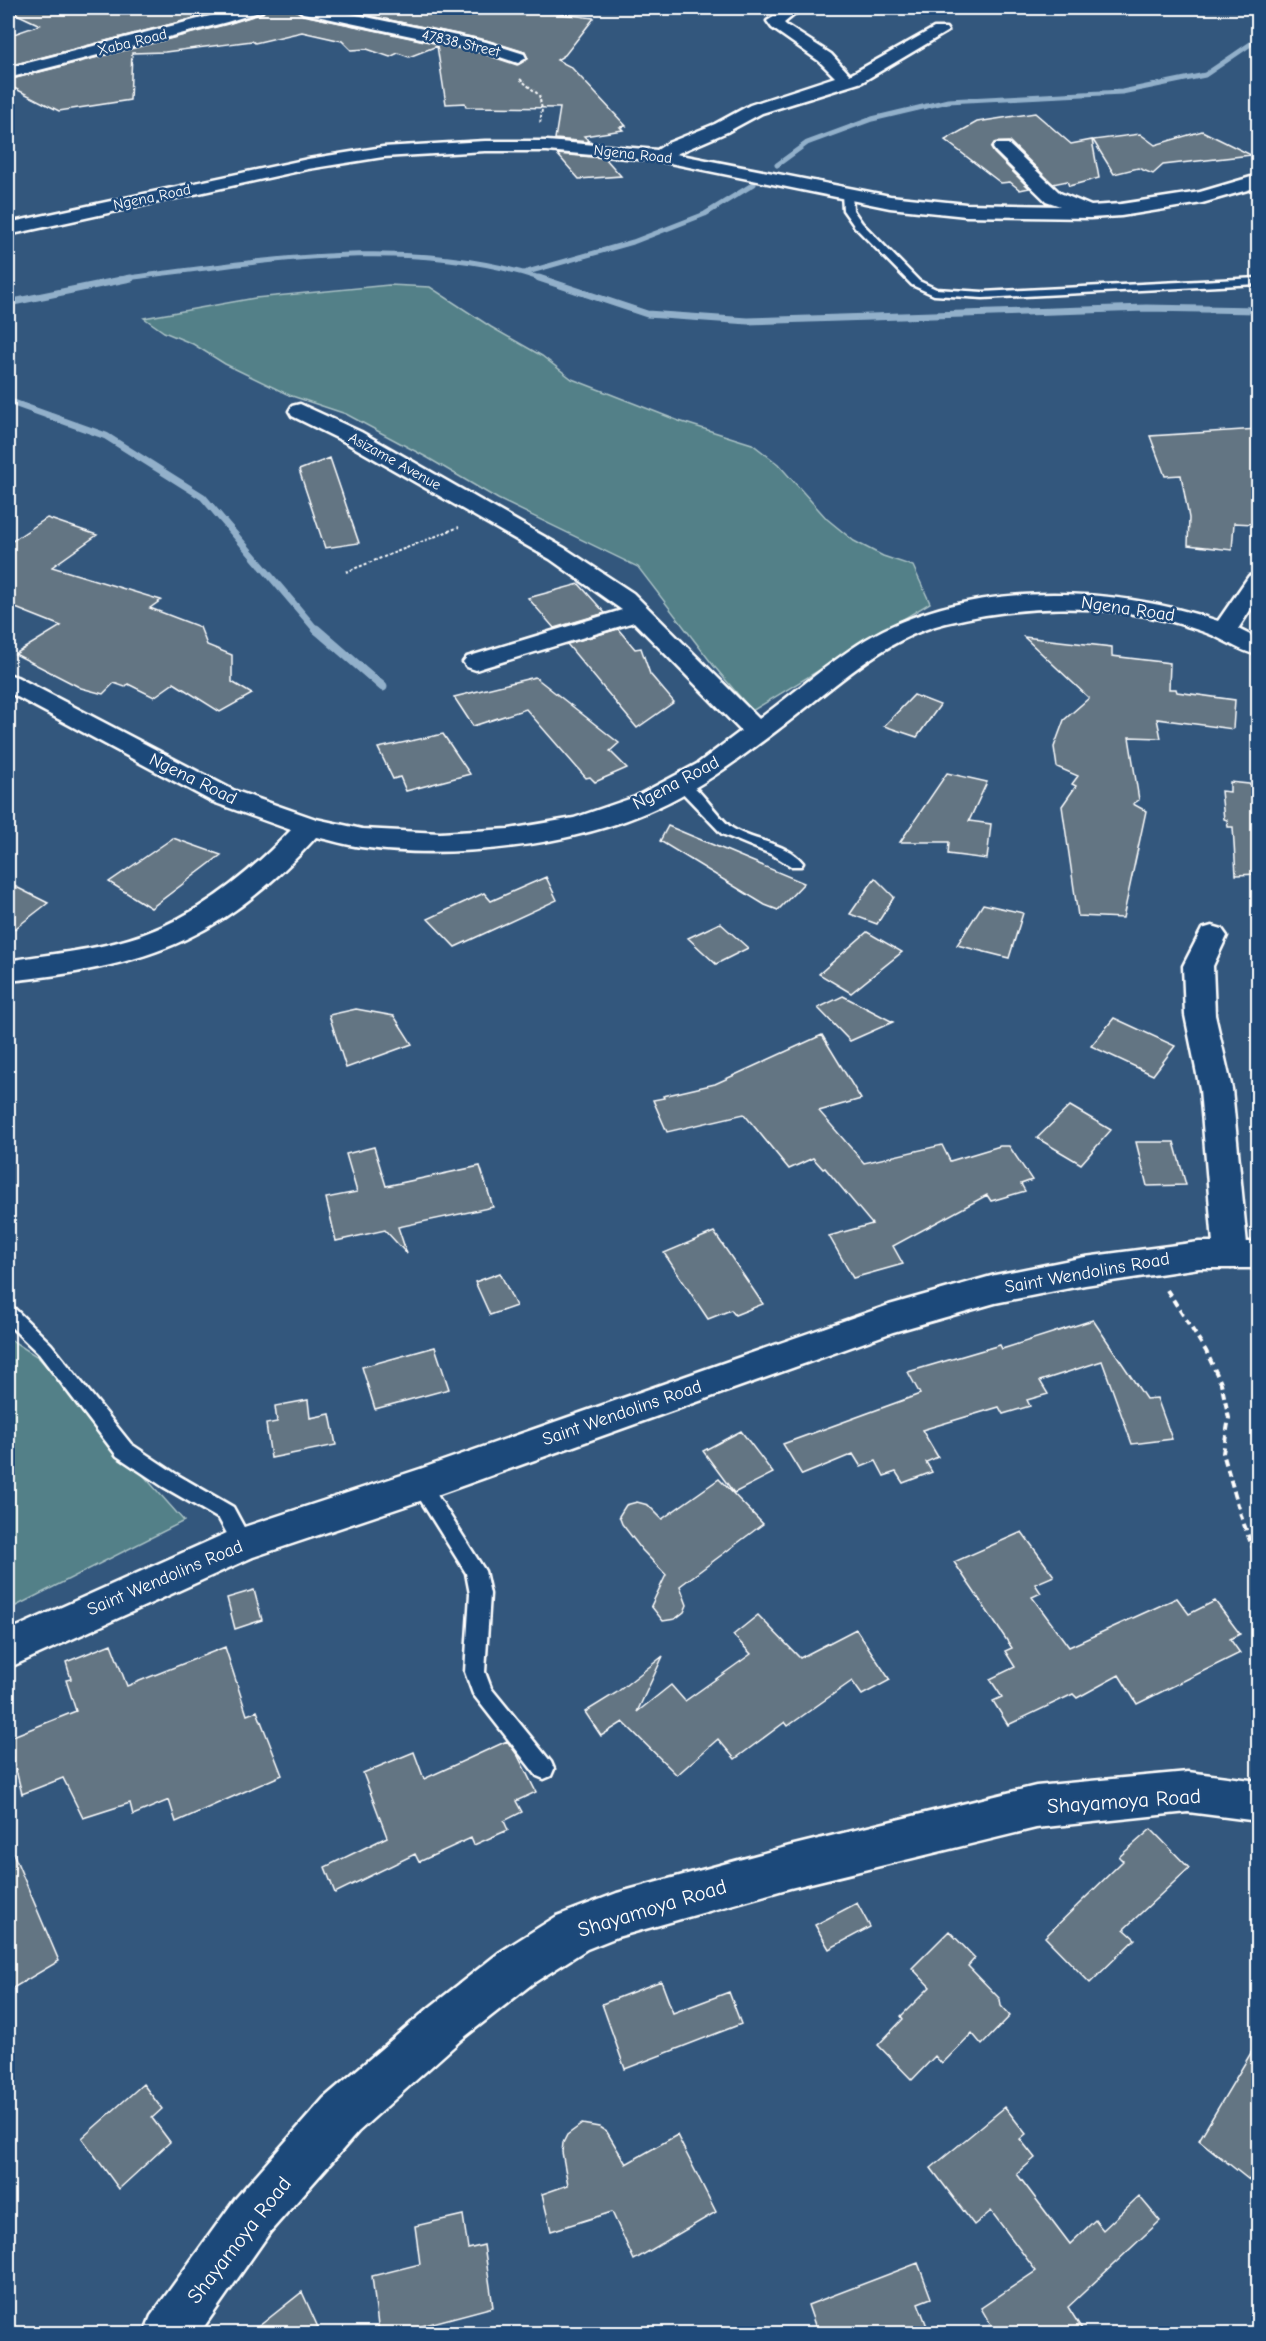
<svg xmlns="http://www.w3.org/2000/svg" width="1266" height="2341" viewBox="0 0 1266 2341" font-family="'Comic Neue',sans-serif">
<style>
.green{fill:#528088;stroke:#a8c0c4;stroke-width:1.5}
.lines{fill:none;stroke-linecap:round;stroke-linejoin:round}
.stream-far2{stroke:#92b0ca;stroke-width:5}
.stream-far1{stroke:#92b0ca;stroke-width:7}
.stream{stroke:#92b0ca;stroke-width:9}
.building{fill:#637583;stroke:#fff;stroke-width:1.5}
.service-casing{stroke:#fff;stroke-width:5}
.minor-casing{stroke:#fff;stroke-width:5}
.tertiary-casing{stroke:#fff;stroke-width:5}
.path-far1{stroke:#fff;stroke-width:2;stroke-dasharray:3 2;stroke-linecap:butt}
.path{stroke:#fff;stroke-width:4;stroke-dasharray:7 4.5;stroke-linecap:butt}
.service{fill:#1f4a7a;fill-rule:evenodd}
.minor{fill:#1f4a7a;fill-rule:evenodd}
.tertiary{fill:#1f4a7a;fill-rule:evenodd}
.labels{text-anchor:middle;dominant-baseline:central;stroke-width:5;stroke-linejoin:round;paint-order:stroke}
.far-street-label{font-size:15px;fill:#fff;stroke:#1f4a7a}
.street-label{font-size:18px;fill:#fff;stroke:#1f4a7a}
.near-street-label{font-size:21px;fill:#fff;stroke:#1f4a7a}
</style>
<rect width="100%" height="100%" fill="#33577d"/>
<filter id="ink" filterUnits="userSpaceOnUse"><feTurbulence type="fractalNoise" baseFrequency=".0167" numOctaves="2"/><feDisplacementMap in="SourceGraphic" scale="12" xChannelSelector="R" yChannelSelector="G"/><feConvolveMatrix kernelMatrix="1 2 1 2 8 2 1 2 1" color-interpolation-filters="sRGB"/></filter>
<g filter="url(#ink)">
<path class="green" d="M 389,285 L 430,287 L 491,327 L 542,356 L 572,379 L 679,421 L 752,444 L 778,464 L 827,519 L 854,541 L 883,556 L 913,566 L 930,603 L 752,711 L 713,665 L 638,567 L 498,499 L 428,458 L 346,414 L 289,395 L 225,364 L 193,344 L 164,332 L 144,318 L 255,298 Z
M 8,1338 L 38,1357 L 184,1521 L 8,1610 Z"/>
<g class="lines">
<path class="stream-far2" d="M 1257,8 L 1258,11
M 777,165 L 807,143 L 872,119 L 948,101 L 1122,92 L 1205,75 L 1258,39
M 524,273 L 633,242 L 705,214 L 754,184
M 119,279 C 259,262 406,234 543,279"/>
<path class="stream-far1" d="M 539,278 L 647,314 L 748,321 L 1146,308 L 1258,310
M 8,303 L 131,278
M 8,401 L 106,436 L 203,497 L 317,631"/>
<path class="stream" d="M 316,629 L 383,687"/>
</g>
<path class="building" d="M 8,8 L 234,8 L 8,66 L 8,36 L 40,25 L 8,10 Z
M 266,8 L 293,8 L 303,15 L 481,53 L 517,65 L 528,59 L 525,52 L 486,40 L 332,8 L 552,8 L 546,12 L 594,18 L 565,55 L 557,60 L 571,67 L 626,126 L 620,127 L 623,130 L 584,136 L 590,142 L 555,139 L 560,108 L 466,107 L 465,103 L 446,104 L 437,46 L 409,57 L 398,53 L 390,57 L 367,49 L 351,50 L 342,41 L 302,32 L 255,43 L 252,41 L 165,52 L 132,53 L 130,100 L 59,111 L 8,85 L 8,80 L 228,24 L 263,13 Z
M 1035,113 L 1071,144 L 1092,140 L 1099,178 L 1069,186 L 1067,181 L 1053,184 L 1010,142 L 994,143 L 991,148 L 994,153 L 1029,188 L 1020,190 L 1010,182 L 1001,183 L 945,140 L 977,122 Z
M 1202,131 L 1251,155 L 1163,165 L 1153,174 L 1138,168 L 1114,174 L 1093,140 L 1140,134 L 1155,145 Z
M 557,154 L 605,158 L 621,176 L 579,179 Z
M 1258,429 L 1258,501 L 1252,502 L 1254,524 L 1234,523 L 1232,550 L 1188,545 L 1189,518 L 1181,475 L 1165,476 L 1150,436 Z
M 330,458 L 359,543 L 325,548 L 299,470 Z
M 47,518 L 97,535 L 52,567 L 161,600 L 150,608 L 200,627 L 207,645 L 232,655 L 232,682 L 252,694 L 220,712 L 174,683 L 154,697 L 128,684 L 125,687 L 114,683 L 103,694 L 81,688 L 15,654 L 61,626 L 8,605 L 8,544 Z
M 579,584 L 605,613 L 554,628 L 528,598 Z
M 618,629 L 635,649 L 641,648 L 650,674 L 674,702 L 637,728 L 567,644 Z
M 1024,637 L 1112,647 L 1112,656 L 1170,663 L 1169,689 L 1176,689 L 1177,692 L 1235,700 L 1233,729 L 1157,719 L 1161,738 L 1129,737 L 1139,800 L 1133,804 L 1146,811 L 1123,918 L 1078,916 L 1062,806 L 1076,786 L 1072,784 L 1078,776 L 1057,767 L 1054,747 L 1064,720 L 1089,698 Z
M 535,677 L 619,743 L 610,751 L 627,768 L 595,782 L 590,777 L 586,778 L 526,709 L 473,726 L 454,697 Z
M 914,695 L 940,705 L 917,737 L 884,726 Z
M 443,734 L 470,774 L 406,791 L 400,777 L 393,779 L 378,748 Z
M 947,773 L 987,782 L 969,821 L 991,824 L 987,859 L 948,854 L 949,842 L 900,842 Z
M 1230,782 L 1258,785 L 1258,874 L 1236,875 L 1233,827 L 1228,827 L 1227,820 L 1224,819 L 1221,791 L 1230,792 Z
M 668,826 L 804,883 L 778,910 L 765,905 L 660,841 Z
M 173,838 L 221,855 L 151,908 L 109,882 Z
M 546,877 L 557,900 L 455,947 L 428,919 L 484,893 L 491,901 Z
M 875,878 L 894,897 L 877,924 L 850,914 Z
M 8,883 L 48,903 L 8,934 Z
M 983,904 L 1023,913 L 1009,958 L 957,945 Z
M 720,923 L 748,948 L 716,964 L 688,938 Z
M 867,932 L 902,952 L 851,993 L 819,974 Z
M 843,996 L 893,1022 L 850,1041 L 818,1008 Z
M 356,1009 L 394,1016 L 412,1044 L 346,1068 L 329,1015 Z
M 1114,1018 L 1175,1046 L 1153,1075 L 1091,1046 Z
M 822,1035 L 861,1099 L 819,1111 L 864,1163 L 942,1145 L 950,1161 L 1000,1146 L 1009,1146 L 1032,1180 L 1021,1184 L 1025,1191 L 991,1201 L 987,1195 L 893,1246 L 903,1264 L 853,1278 L 829,1236 L 872,1224 L 825,1168 L 823,1169 L 813,1158 L 789,1169 L 744,1114 L 667,1132 L 653,1100 L 664,1098 L 663,1096 L 715,1084 Z
M 1070,1106 L 1111,1130 L 1081,1164 L 1037,1138 Z
M 1136,1142 L 1174,1142 L 1186,1185 L 1147,1186 Z
M 374,1147 L 386,1186 L 480,1166 L 493,1207 L 398,1227 L 407,1254 L 385,1230 L 336,1241 L 326,1198 L 357,1192 L 346,1154 Z
M 714,1232 L 763,1304 L 735,1315 L 731,1310 L 708,1319 L 664,1253 Z
M 500,1273 L 516,1306 L 490,1315 L 475,1282 Z
M 1093,1320 L 1146,1399 L 1157,1398 L 1172,1439 L 1132,1444 L 1102,1361 L 1040,1381 L 1048,1394 L 1027,1400 L 1030,1406 L 1003,1414 L 999,1407 L 922,1430 L 938,1457 L 926,1462 L 932,1472 L 903,1483 L 896,1472 L 884,1476 L 876,1461 L 861,1467 L 853,1454 L 802,1475 L 783,1444 L 920,1394 L 908,1372 L 1000,1345 L 1002,1349 Z
M 435,1347 L 449,1389 L 375,1409 L 362,1367 Z
M 308,1400 L 310,1418 L 330,1414 L 336,1445 L 271,1458 L 266,1424 L 277,1422 L 275,1406 Z
M 741,1431 L 773,1473 L 734,1493 L 703,1451 Z
M 719,1479 L 763,1524 L 680,1586 L 687,1605 L 684,1612 L 675,1619 L 663,1621 L 651,1606 L 666,1575 L 642,1550 L 622,1524 L 619,1516 L 626,1505 L 637,1502 L 648,1505 L 662,1519 Z
M 1022,1532 L 1054,1576 L 1035,1584 L 1041,1593 L 1032,1597 L 1069,1647 L 1177,1598 L 1189,1614 L 1215,1601 L 1240,1634 L 1230,1639 L 1240,1653 L 1137,1704 L 1119,1675 L 1077,1698 L 1073,1694 L 1008,1725 L 993,1701 L 1002,1697 L 990,1679 L 1015,1667 L 1005,1651 L 1012,1648 L 954,1562 Z
M 254,1590 L 262,1620 L 235,1629 L 227,1598 Z
M 758,1615 L 800,1658 L 856,1629 L 890,1680 L 862,1695 L 852,1681 L 788,1726 L 785,1722 L 735,1759 L 718,1739 L 677,1775 L 623,1722 L 601,1736 L 585,1712 L 616,1693 L 663,1656 L 637,1712 L 671,1685 L 685,1701 L 751,1654 L 733,1635 Z
M 111,1644 L 127,1686 L 225,1647 L 247,1715 L 257,1711 L 282,1775 L 176,1822 L 169,1800 L 133,1815 L 130,1803 L 83,1818 L 63,1778 L 22,1794 L 8,1738 L 76,1711 L 66,1680 L 71,1679 L 66,1662 Z
M 507,1741 L 518,1756 L 536,1792 L 516,1801 L 522,1812 L 504,1821 L 508,1830 L 474,1845 L 471,1838 L 419,1862 L 415,1854 L 335,1893 L 325,1867 L 387,1837 L 363,1773 L 414,1752 L 424,1779 Z
M 1151,1829 L 1189,1868 L 1124,1929 L 1135,1939 L 1090,1983 L 1045,1937 L 1123,1861 L 1119,1857 Z
M 8,1841 L 59,1961 L 8,1991 Z
M 857,1903 L 870,1927 L 829,1949 L 815,1925 Z
M 949,1931 L 975,1958 L 968,1966 L 1000,1999 L 1001,2006 L 1010,2016 L 982,2045 L 972,2033 L 942,2064 L 935,2056 L 912,2080 L 878,2045 L 903,2019 L 901,2016 L 930,1987 L 912,1968 Z
M 661,1981 L 673,2013 L 729,1992 L 741,2024 L 625,2069 L 602,2004 Z
M 1258,2041 L 1258,2187 L 1199,2140 Z
M 143,2084 L 162,2109 L 152,2118 L 170,2142 L 119,2189 L 82,2138 Z
M 1005,2107 L 1026,2134 L 1020,2139 L 1035,2158 L 1017,2174 L 1070,2244 L 1095,2220 L 1103,2230 L 1139,2196 L 1160,2221 L 1068,2307 L 1085,2334 L 996,2334 L 981,2308 L 1036,2271 L 991,2211 L 974,2225 L 931,2168 Z
M 582,2124 L 599,2127 L 607,2132 L 626,2164 L 677,2135 L 716,2212 L 634,2260 L 612,2212 L 551,2231 L 542,2194 L 568,2185 L 562,2152 L 563,2143 L 567,2135 Z
M 463,2215 L 468,2249 L 484,2245 L 493,2307 L 414,2328 L 415,2334 L 379,2334 L 372,2276 L 420,2264 L 415,2226 Z
M 918,2263 L 931,2298 L 918,2303 L 930,2334 L 818,2334 L 808,2305 Z
M 302,2292 L 321,2334 L 249,2334 Z"/>
<g class="lines">
<defs>
<path id="service" d="M 847,190 L 852,193 L 853,210 L 862,223 L 919,281 L 936,289 L 983,292 L 1258,278 L 1258,284 L 983,298 L 934,295 L 912,285 L 855,227 L 843,210 L 842,193 Z
M 681,779 C 698,783 716,816 732,828 C 753,842 787,842 803,863 L 801,866 L 791,866 L 773,855 L 722,834 L 676,786 L 674,783 Z
M 8,1306 L 14,1308 L 51,1344 L 131,1444 L 176,1474 L 233,1507 L 253,1544 L 250,1550 L 243,1552 L 236,1550 L 219,1519 L 162,1486 L 117,1456 L 39,1354 L 8,1324 Z
M 420,1477 L 427,1479 L 485,1571 L 490,1594 L 485,1672 L 491,1688 L 551,1762 L 554,1769 L 551,1776 L 544,1779 L 537,1776 L 473,1694 L 465,1672 L 470,1594 L 466,1573 L 411,1485 L 413,1479 Z"/>
<path id="minor" d="M 241,8 L 264,8 L 262,11 L 227,22 L 8,78 L 8,68 Z
M 295,8 L 323,8 L 486,42 L 524,54 L 526,58 L 518,63 L 482,51 L 303,13 Z
M 787,9 L 795,14 L 784,23 L 786,25 L 831,54 L 850,75 L 934,28 L 946,28 L 948,31 L 862,82 L 762,113 L 727,132 L 676,154 L 890,196 L 966,204 L 1060,206 L 1046,201 L 996,152 L 993,148 L 996,144 L 1008,144 L 1060,193 L 1091,206 L 1121,204 L 1200,192 L 1258,175 L 1258,187 L 1202,203 L 1121,216 L 1090,218 L 966,216 L 890,208 L 660,161 L 547,151 L 485,151 L 383,157 L 308,169 L 8,235 L 8,223 L 308,159 L 383,147 L 485,141 L 547,141 L 657,150 L 668,143 L 715,124 L 750,105 L 835,77 L 819,61 L 772,28 L 767,21 Z
M 300,404 L 361,432 L 566,549 L 633,593 L 759,719 C 794,693 828,663 865,640 C 965,580 1111,584 1218,621 L 1249,576 L 1258,574 L 1258,598 L 1238,629 L 1258,639 L 1258,655 C 1242,652 1228,642 1212,635 C 1200,630 1186,626 1173,622 C 1099,603 1020,605 946,623 C 884,638 833,688 784,725 C 743,756 703,787 656,808 C 576,846 449,860 361,847 C 346,845 331,840 316,837 C 280,877 235,916 186,939 C 132,965 67,975 8,981 L 8,961 C 48,954 90,951 129,939 C 191,921 247,876 291,830 L 213,802 L 8,692 L 8,674 L 17,677 L 233,790 L 316,819 L 362,829 L 440,833 L 509,829 L 574,818 L 635,797 L 697,764 L 741,731 L 634,622 L 485,667 L 476,670 L 467,667 L 463,662 L 467,657 L 622,610 L 550,559 L 345,442 L 292,416 L 289,411 L 292,406 Z
M 1212,926 L 1222,929 L 1227,936 L 1213,966 L 1215,1015 L 1232,1089 L 1248,1255 L 1243,1264 L 1231,1268 L 1219,1264 L 1214,1255 L 1200,1089 L 1185,1015 L 1183,966 L 1202,929 Z
M 1188,1772 L 1258,1781 L 1258,1821 L 1188,1812 L 1036,1828 L 790,1888 L 617,1937 L 587,1949 L 532,1984 L 462,2039 L 358,2132 L 270,2232 L 199,2334 L 144,2334 L 151,2316 L 236,2198 L 324,2098 L 430,2007 L 500,1952 L 557,1916 L 617,1893 L 790,1846 L 1036,1786 Z"/>
<path id="tertiary" d="M 1199,1242 L 1258,1242 L 1258,1268 L 1199,1268 L 1085,1285 L 995,1303 L 893,1332 L 420,1501 L 253,1557 L 8,1668 L 8,1631 L 229,1532 L 420,1469 L 889,1305 L 995,1275 L 1085,1257 Z"/>
</defs>
<use href="#service" class="service-casing"/>
<use href="#minor" class="minor-casing"/>
<use href="#tertiary" class="tertiary-casing"/>
<path class="path-far1" d="M 520,79 L 539,95 L 542,109 L 540,124
M 346,572 L 459,527"/>
<path class="path" d="M 1167,1290 L 1206,1351 L 1221,1383 L 1229,1418 L 1223,1453 L 1242,1519 L 1258,1562"/>
<use href="#service" class="service"/>
<use href="#minor" class="minor"/>
<use href="#tertiary" class="tertiary"/>
</g>
</g>
<g class="labels">
<g class="far-street-label">
<text transform="translate(132 42) rotate(-14)">Xaba Road</text>
<text transform="translate(461 43) rotate(13)">47838 Street</text>
<text transform="translate(633 154) rotate(6)">Ngena Road</text>
<text transform="translate(152 197) rotate(-12)">Ngena Road</text>
<text transform="translate(395 461) rotate(29)">Asizame Avenue</text>
</g>
<g class="street-label">
<text transform="translate(1128 609) rotate(8)">Ngena Road</text>
<text transform="translate(193 779) rotate(26)">Ngena Road</text>
<text transform="translate(676 783) rotate(-28)">Ngena Road</text>
<text transform="translate(1087 1273) rotate(-10)">Saint Wendolins Road</text>
<text transform="translate(622 1413) rotate(-19)">Saint Wendolins Road</text>
<text transform="translate(165 1578) rotate(-23)">Saint Wendolins Road</text>
</g>
<g class="near-street-label">
<text transform="translate(1124 1801) rotate(-4)">Shayamoya Road</text>
<text transform="translate(652 1908) rotate(-17)">Shayamoya Road</text>
<text transform="translate(239 2240) rotate(-52)">Shayamoya Road</text>
</g>
</g>
<rect width="1266" height="2341" fill="none" stroke="#1f4a7a" stroke-width="30"/>
<rect x="15" y="15" width="1236" height="2311" fill="none" stroke="#fff" stroke-width="2" filter="url(#ink)"/>
</svg>
